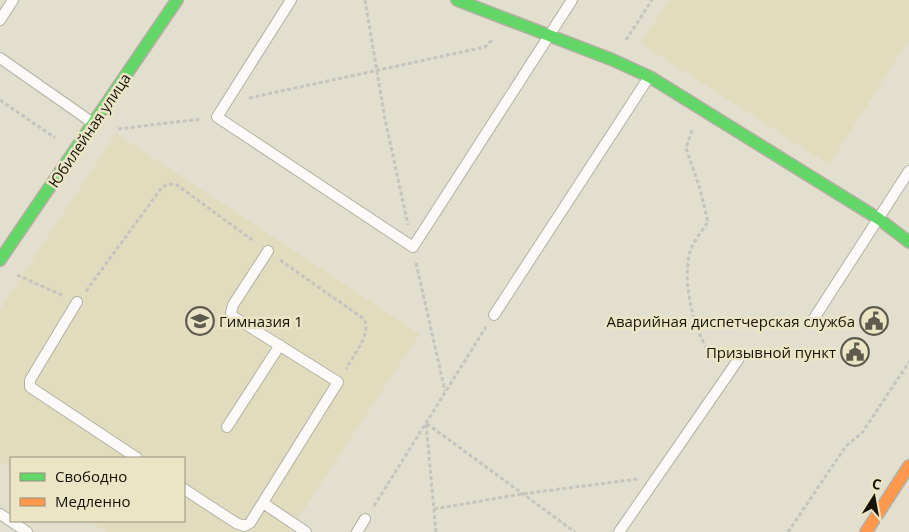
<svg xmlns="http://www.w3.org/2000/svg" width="909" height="532" viewBox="0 0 909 532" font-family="'Open Sans',sans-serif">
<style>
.built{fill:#e2dcbf}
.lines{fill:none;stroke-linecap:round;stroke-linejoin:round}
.lane-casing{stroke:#b3b0a3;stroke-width:12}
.fast-casing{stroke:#b3b0a3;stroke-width:14}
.slow-casing{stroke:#b3b0a3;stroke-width:14}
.path{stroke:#c5c4be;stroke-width:3;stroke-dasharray:4 2.5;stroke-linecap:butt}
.lane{stroke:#fbfaf8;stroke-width:10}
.fast{stroke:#63d668;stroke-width:11}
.slow{stroke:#ff974d;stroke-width:11}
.labels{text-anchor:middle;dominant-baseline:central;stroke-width:5;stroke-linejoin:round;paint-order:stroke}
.street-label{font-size:15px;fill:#161409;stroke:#ebe5c6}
.poi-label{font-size:15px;fill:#161409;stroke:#ebe5c6;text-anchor:end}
</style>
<rect width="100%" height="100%" fill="#e3dfce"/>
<path class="built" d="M 669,0 L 909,0 L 909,40 L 829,165 L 640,43 Z
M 116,133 L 420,334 L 289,532 L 107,532 L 90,521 L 184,521 L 184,458 L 11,458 L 11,469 L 0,461 L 0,309 Z"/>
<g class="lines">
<defs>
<path id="lane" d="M 291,0 L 217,117 L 413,247 L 572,0
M 0,20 L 13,0
M 0,58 L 93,123
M 77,302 L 30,380 L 30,387 L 137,458
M 494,315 L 649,77
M 811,323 L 909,171
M 227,427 L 280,345
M 184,489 L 236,523 L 244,526 L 250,523 L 338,382 L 234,317 L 231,313 L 233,305 L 268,251
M 263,503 L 306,532
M 0,514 L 27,532
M 357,532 L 365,519
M 619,532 L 738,360"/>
<path id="fast" d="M 457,0 L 613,60 L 650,77 L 879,219 L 909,242
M 0,260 L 177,0"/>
<path id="slow" d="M 866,532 L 909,466"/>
</defs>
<use href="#lane" class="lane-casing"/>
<use href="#fast" class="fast-casing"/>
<use href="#slow" class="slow-casing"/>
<path class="path" d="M 365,0 L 385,119 L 408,225
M 626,40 L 652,0
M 249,98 L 485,47 L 492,40
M 0,100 L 55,138
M 118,129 L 201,119
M 692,130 L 686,148 L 700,189 L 708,222 C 702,231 693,242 690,252 C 681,282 695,340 717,362
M 280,260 L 364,319 C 372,335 353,355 346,369
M 416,263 L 445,391
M 17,275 L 64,296
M 86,291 L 162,187 L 169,184 L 177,185 L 255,242
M 374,506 L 486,327
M 434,509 L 522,494 L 638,479
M 436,532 L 426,423 L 575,532
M 788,532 L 846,446 L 862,433 L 909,362"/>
<use href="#lane" class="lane"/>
<use href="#fast" class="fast"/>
<use href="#slow" class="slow"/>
</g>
<defs>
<symbol id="school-ring" viewBox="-11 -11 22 22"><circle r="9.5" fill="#ebe5c6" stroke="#5e5b4e" stroke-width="1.5"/><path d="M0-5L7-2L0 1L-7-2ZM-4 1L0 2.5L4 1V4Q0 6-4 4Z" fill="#5e5b4e"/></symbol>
<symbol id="civic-ring" viewBox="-11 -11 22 22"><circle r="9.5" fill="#ebe5c6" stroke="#5e5b4e" stroke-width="1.5"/><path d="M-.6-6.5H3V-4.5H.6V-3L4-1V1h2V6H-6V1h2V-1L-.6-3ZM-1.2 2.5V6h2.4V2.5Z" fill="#5e5b4e"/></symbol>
</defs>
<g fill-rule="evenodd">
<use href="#school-ring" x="184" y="305" width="32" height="32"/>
<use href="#civic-ring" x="858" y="305" width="32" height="32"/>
<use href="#civic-ring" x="839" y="336" width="32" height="32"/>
</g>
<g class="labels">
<g class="street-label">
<text transform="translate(89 130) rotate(-56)">Юбилейная улица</text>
</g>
<g class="poi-label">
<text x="219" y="321" text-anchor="start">Гимназия 1</text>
<text x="855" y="321">Аварийная диспетчерская служба</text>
<text x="836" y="352">Призывной пункт</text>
</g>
</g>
<rect x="10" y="457" width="175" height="65" fill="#ebe5c6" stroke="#96917a"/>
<rect x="20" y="473" width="25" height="8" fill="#63d668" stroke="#96917a"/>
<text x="55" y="482" font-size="15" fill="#161409">Свободно</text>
<rect x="20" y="498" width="25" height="8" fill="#ff974d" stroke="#96917a"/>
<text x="55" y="507" font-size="15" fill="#161409">Медленно</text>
<g transform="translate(874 497) rotate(11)" stroke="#ebe5c6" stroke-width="4" paint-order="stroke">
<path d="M0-4L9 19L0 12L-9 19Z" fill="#161409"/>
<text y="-8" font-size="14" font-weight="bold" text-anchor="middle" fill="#161409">С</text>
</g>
</svg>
